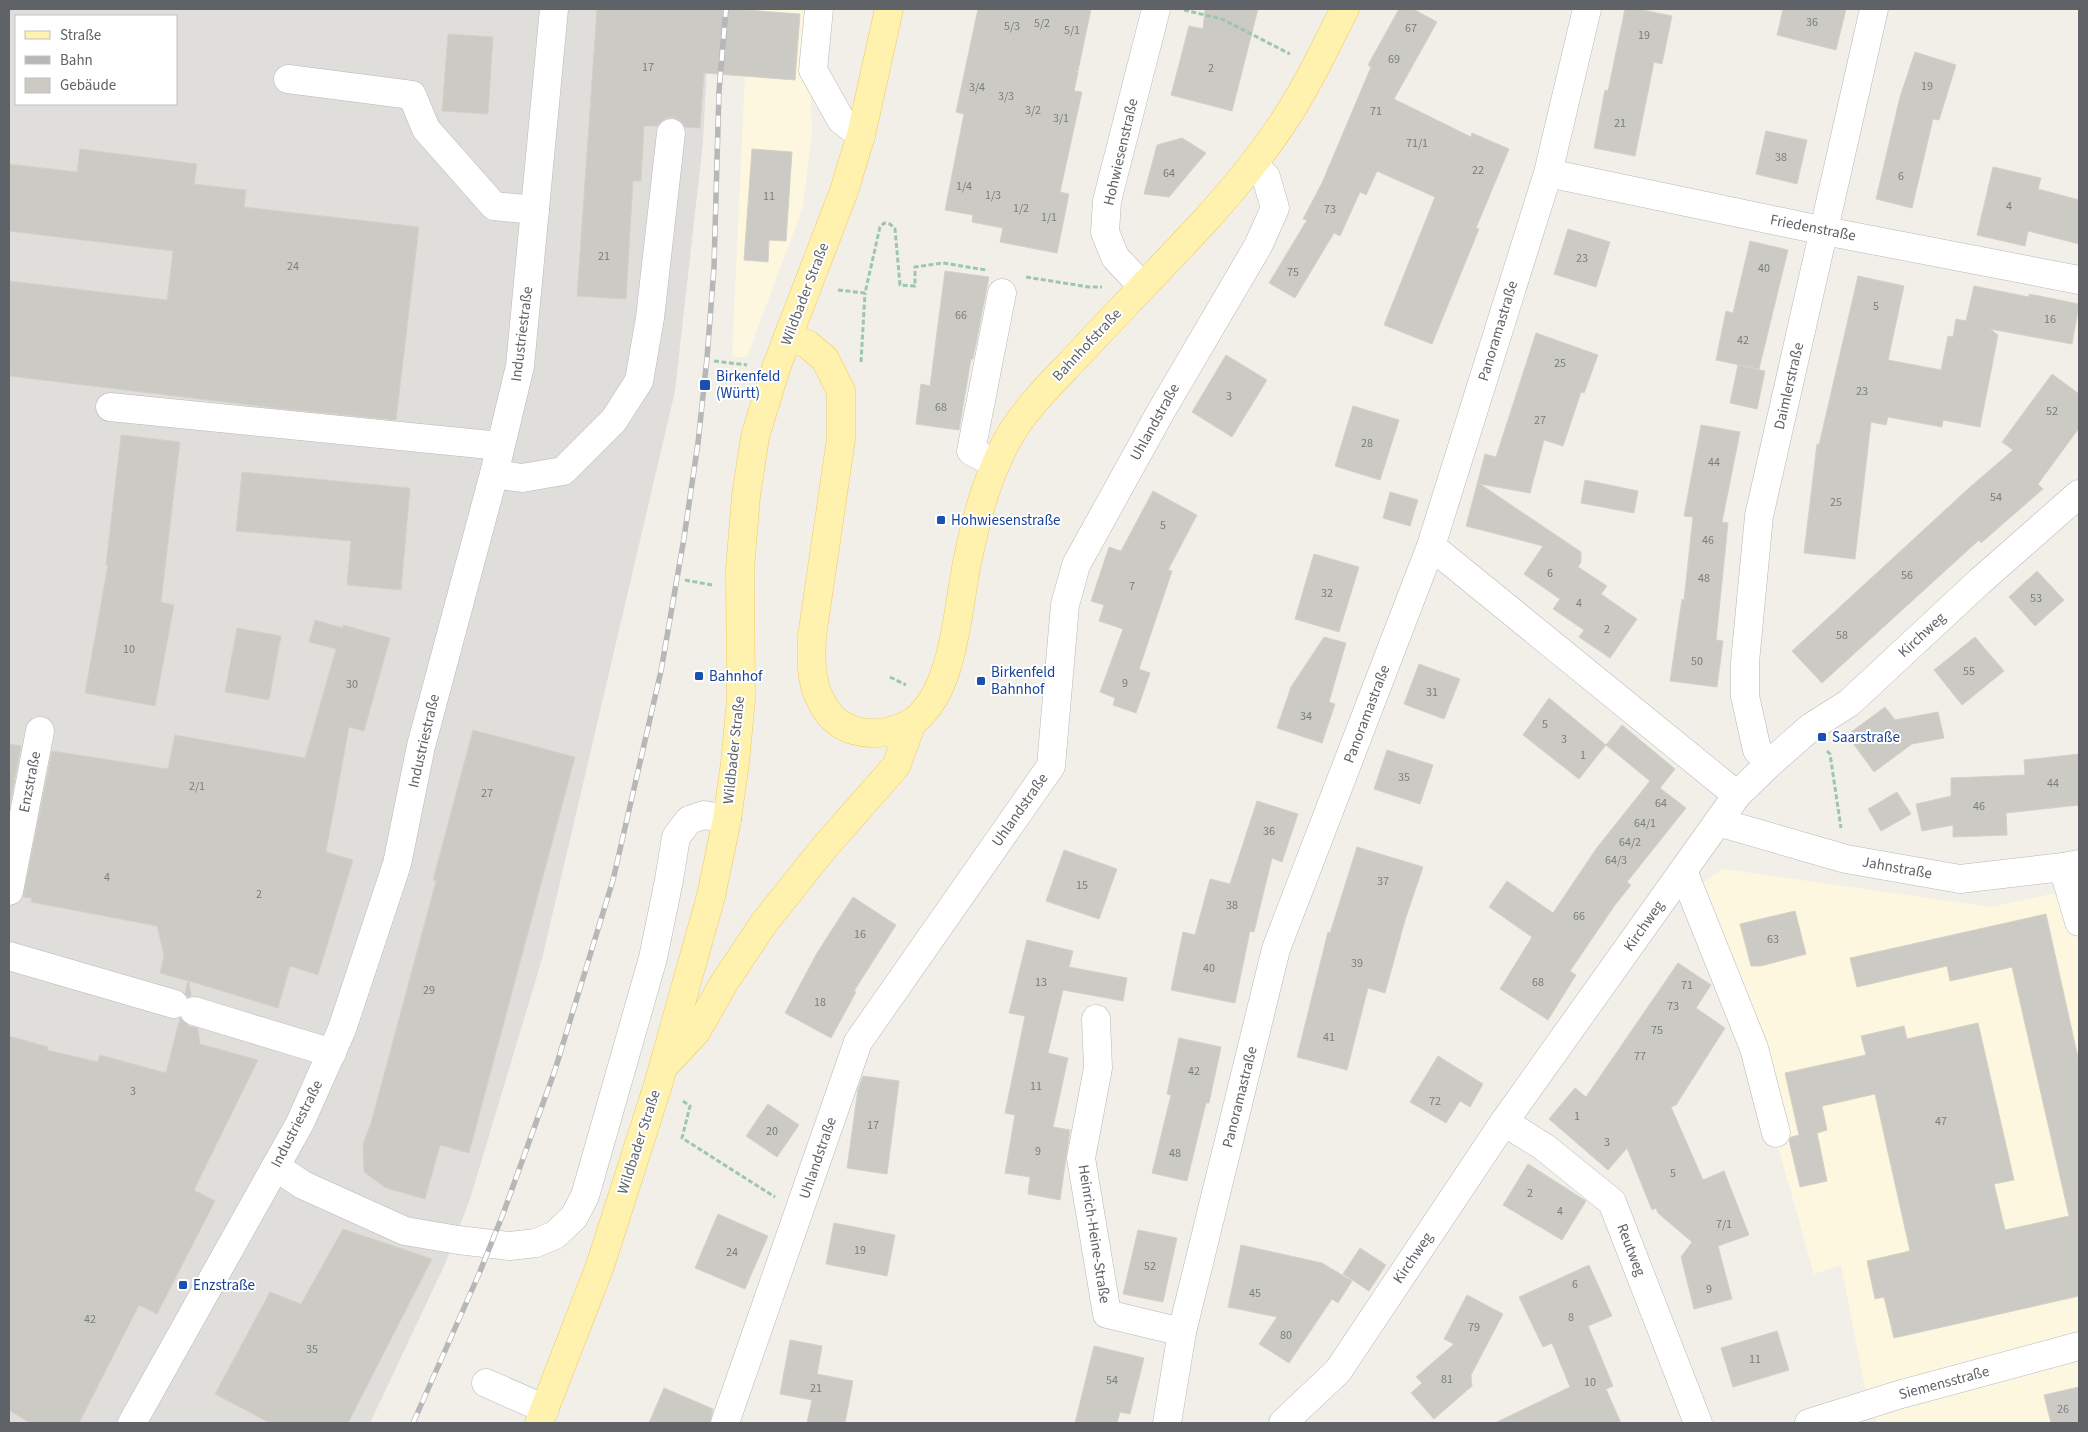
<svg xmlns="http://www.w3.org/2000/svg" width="2088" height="1432" font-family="'Source Sans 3',sans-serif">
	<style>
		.commercial { fill: #fef7e0 }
		.industrial { fill: #e0deda; fill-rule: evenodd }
		.building { fill: #cccac5; stroke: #d6d1c6 }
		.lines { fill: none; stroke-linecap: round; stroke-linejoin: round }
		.minor-casing { stroke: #b5b8bc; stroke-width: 29 }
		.major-casing { stroke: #f2c960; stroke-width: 29 }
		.path { stroke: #9cc7a9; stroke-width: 3; stroke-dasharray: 5 2.5; stroke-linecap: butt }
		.minor { stroke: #fff; stroke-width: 28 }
		.major { stroke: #fff2af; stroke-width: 28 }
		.rail-casing { stroke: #b6b7b8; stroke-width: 5.5 }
		.rail { stroke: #fff; stroke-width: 4; stroke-dasharray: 11; stroke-linecap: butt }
		.transit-dot { fill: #1a4fb4; stroke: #fff; stroke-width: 2 }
		.labels { text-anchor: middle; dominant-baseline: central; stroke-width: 4; stroke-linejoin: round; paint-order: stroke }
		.number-label { font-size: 12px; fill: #7a7d7f }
		.street-label { font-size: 15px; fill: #5f6368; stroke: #fff }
		.transit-label { font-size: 15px; fill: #164399; stroke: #fff; text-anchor: start }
	</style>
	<rect width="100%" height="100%" fill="#f1efe8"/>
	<g class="commercial">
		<polygon points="748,9 807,9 812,132 803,207 747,357 732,357"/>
		<polygon points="1723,869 1992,907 2079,888 2079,1423 1877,1423 1866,1393 1841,1265 1814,1274 1779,1150 1766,1139 1702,883"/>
	</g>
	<path class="industrial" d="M9,9h701l-7,133 -28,249 -133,568 -72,240 -25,65 -75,159h-361zM16,16h160v88h-160z"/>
	<g class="building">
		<polygon points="597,9 732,9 800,14 795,80 704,73 700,128 685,127 681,121 672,117 664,119 657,126 644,126 641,181 633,181 626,299 577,296"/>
		<polygon points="978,9 1091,9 1078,71 1074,70 1078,72 1074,91 1082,92 1060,192 1069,194 1057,253 1000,242 1003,228 972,222 973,215 945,210 964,114 956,112"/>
		<polygon points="1205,9 1258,9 1232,111 1171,95 1189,26 1203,29"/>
		<polygon points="1399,9 1413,9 1437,22 1394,99 1471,137 1472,133 1509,149 1476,228 1479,229 1432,344 1384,325 1435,197 1377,171 1366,195 1360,192 1340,236 1334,233 1295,298 1269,283 1307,220 1303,219 1322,183 1371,67 1368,65"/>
		<polygon points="1625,9 1638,9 1672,16 1662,64 1654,62 1635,156 1594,148 1605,90 1608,91"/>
		<polygon points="1783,9 1846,9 1836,50 1777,35"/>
		<polygon points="448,34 493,37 488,114 442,111"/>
		<polygon points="1915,52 1956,65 1939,120 1933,119 1912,208 1876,199 1900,97"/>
		<polygon points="1766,131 1807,140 1797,184 1756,174"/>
		<polygon points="1182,138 1206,153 1169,197 1144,194 1157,145"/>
		<polygon points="80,149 197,164 194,184 246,190 244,207 419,227 396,420 275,408 9,376 9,281 167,300 173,251 9,231 9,164 77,172"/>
		<polygon points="752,149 792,152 786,241 769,240 768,262 744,260"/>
		<polygon points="1993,167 2041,178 2038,189 2079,200 2079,244 2028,231 2025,246 1977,235"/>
		<polygon points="1568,229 1610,242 1596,287 1554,274"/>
		<polygon points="1750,241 1788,250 1759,369 1716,360 1726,311 1733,313"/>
		<polygon points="945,271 989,277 973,359 971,359 959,430 916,424 921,384 930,386"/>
		<polygon points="1858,276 1904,286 1888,360 1941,370 1948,336 1953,337 1956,319 1966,321 1974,286 2029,297 2029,294 2079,304 2072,344 1990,329 1998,335 1980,427 1943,420 1942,427 1888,417 1886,425 1871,422 1855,559 1804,553 1817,444 1819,445"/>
		<polygon points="1536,333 1598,355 1584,393 1581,392 1563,446 1544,440 1530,493 1480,484 1581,552 1581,562 1578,567 1607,586 1601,594 1637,619 1610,658 1579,637 1584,630 1553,609 1560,599 1524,574 1543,546 1466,526 1485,454 1496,457"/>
		<polygon points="1226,355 1267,380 1232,437 1192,412"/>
		<polygon points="1738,365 1765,371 1757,409 1730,403"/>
		<polygon points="2052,374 2079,394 2079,428 2038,484 2043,489 1981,543 1979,540 1822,683 1792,651 1969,488 2013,450 2002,442"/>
		<polygon points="1353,406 1399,420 1380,480 1335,466"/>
		<polygon points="1701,425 1740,432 1722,522 1728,523 1716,640 1723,641 1717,687 1670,681 1682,599 1684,600 1693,517 1684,516"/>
		<polygon points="121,435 180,442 161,602 174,605 155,706 85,693 108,565 106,565"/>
		<polygon points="242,472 410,488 401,590 347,585 351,541 236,531"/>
		<polygon points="1585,480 1638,491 1634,513 1581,503"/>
		<polygon points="1153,491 1197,515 1168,570 1172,571 1139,669 1150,673 1136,713 1113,705 1115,698 1100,692 1123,629 1099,621 1104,605 1091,601 1109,547 1121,551"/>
		<polygon points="1390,492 1418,500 1410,526 1383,518"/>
		<polygon points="1314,554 1359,567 1339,632 1295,619"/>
		<polygon points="2037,571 2064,600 2035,626 2009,597"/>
		<polygon points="315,620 343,628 343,625 390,638 364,731 349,727 326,852 353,860 318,975 290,966 278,1008 189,981 191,996 188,997 185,993 188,981 160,973 164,955 157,926 31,902 32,898 23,897 52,751 168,769 175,735 305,758 336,649 309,642"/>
		<polygon points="237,628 281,636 269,700 225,692"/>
		<polygon points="1324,637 1346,643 1329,702 1335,704 1322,743 1277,728 1291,687"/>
		<polygon points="1975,637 2004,671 1962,705 1934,670"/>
		<polygon points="1419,664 1460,679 1444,719 1404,704"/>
		<polygon points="1549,698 1606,745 1579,779 1523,735"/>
		<polygon points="1885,707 1895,720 1938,712 1944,738 1912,744 1874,772 1847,735"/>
		<polygon points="1622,725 1675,769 1660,788 1686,808 1627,882 1631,885 1615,905 1570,971 1576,975 1548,1020 1500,989 1532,937 1489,907 1507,881 1553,913 1596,849 1650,781 1606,745"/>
		<polygon points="473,730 575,757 469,1153 440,1145 425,1199 386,1188 364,1172 363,1144 371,1123 436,881 433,880"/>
		<polygon points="9,744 21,746 9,810"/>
		<polygon points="1387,750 1433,765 1420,804 1374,789"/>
		<polygon points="2079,754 2079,805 2006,813 2007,835 1953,837 1953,825 1922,831 1916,804 1951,796 1951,778 2025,775 2024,760"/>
		<polygon points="1897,792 1911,814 1881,831 1868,809"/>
		<polygon points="1257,801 1298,814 1282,862 1272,858 1254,932 1250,931 1235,1003 1171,990 1183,932 1195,935 1210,879 1230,884"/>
		<polygon points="1357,847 1423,867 1405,920 1385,993 1368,988 1347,1070 1297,1057 1328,932 1330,933"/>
		<polygon points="1064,850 1117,869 1099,919 1046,901"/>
		<polygon points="853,897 896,925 854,991 856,992 831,1038 785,1013 817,953"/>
		<polygon points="1795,911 1806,954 1761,966 1751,966 1740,924"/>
		<polygon points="2046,914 2079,1062 2079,1296 1894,1338 1884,1297 1875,1299 1867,1261 1910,1251 1875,1094 1822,1106 1827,1130 1817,1133 1827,1181 1800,1187 1789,1140 1791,1137 1799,1135 1785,1073 1866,1055 1861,1036 1904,1026 1907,1039 1978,1023 2014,1180 1994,1184 2005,1230 2069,1216 2012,967 1950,981 1947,966 1857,987 1850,958"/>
		<polygon points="1027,940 1073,951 1069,967 1127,978 1123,1001 1063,990 1048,1053 1068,1058 1053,1127 1070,1130 1060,1200 1028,1194 1030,1177 1005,1173 1015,1115 1005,1113 1025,1016 1009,1013"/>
		<polygon points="1678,963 1711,985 1696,1008 1725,1028 1676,1105 1671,1107 1703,1180 1724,1171 1749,1235 1718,1246 1732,1299 1694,1309 1681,1257 1692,1242 1658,1213 1656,1208 1652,1210 1627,1148 1608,1170 1549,1119 1575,1088 1586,1097"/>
		<polygon points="180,1018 189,1026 198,1028 200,1044 258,1060 194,1190 215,1201 157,1314 139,1305 79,1423 30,1423 9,1410 9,1036 48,1047 47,1050 98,1062 100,1055 166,1073"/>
		<polygon points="1179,1038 1221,1047 1209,1103 1206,1103 1187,1181 1152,1173 1171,1095 1167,1094"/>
		<polygon points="1438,1056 1483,1084 1470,1107 1460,1101 1446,1123 1410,1102"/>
		<polygon points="863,1076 899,1081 887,1174 847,1168 858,1089"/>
		<polygon points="768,1104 799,1125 777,1157 746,1136"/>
		<polygon points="1528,1164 1586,1201 1562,1240 1503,1205"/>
		<polygon points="718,1214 768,1236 745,1289 695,1268"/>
		<polygon points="834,1223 895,1235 887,1276 826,1264"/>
		<polygon points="343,1229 432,1259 348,1423 270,1423 215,1394 270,1292 301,1304"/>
		<polygon points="1138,1230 1177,1238 1163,1302 1123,1294"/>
		<polygon points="1241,1245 1322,1263 1352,1281 1338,1303 1332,1299 1289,1363 1259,1344 1277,1317 1228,1307"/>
		<polygon points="1360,1248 1386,1265 1369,1291 1343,1274"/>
		<polygon points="1589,1265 1612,1316 1588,1326 1613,1386 1606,1389 1621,1423 1495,1423 1570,1387 1552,1343 1543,1347 1519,1297"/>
		<polygon points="1467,1295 1503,1314 1471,1375 1472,1386 1434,1419 1411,1393 1422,1383 1416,1377 1454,1344 1444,1339"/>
		<polygon points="1777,1331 1789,1370 1733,1387 1721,1348"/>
		<polygon points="790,1340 822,1346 817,1374 853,1381 845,1423 807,1423 812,1400 780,1394"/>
		<polygon points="1094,1346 1144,1358 1130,1414 1120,1412 1117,1423 1075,1423"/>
		<polygon points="2079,1387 2079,1423 2051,1423 2044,1395"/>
		<polygon points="664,1388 713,1409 710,1423 649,1423"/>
	</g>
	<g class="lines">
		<g class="minor-casing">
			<g id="minor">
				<polyline points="819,9 813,70 841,120 861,135"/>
				<polyline points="288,79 412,95 426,129 494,206 535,210"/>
				<polyline points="1548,173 1825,231 2079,280"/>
				<polyline points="1142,286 1115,257 1105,232 1107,201 1156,9"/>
				<polyline points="110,407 500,446"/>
				<polyline points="996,464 971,451 1002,293"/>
				<polyline points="494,474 522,478 563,471 614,420 639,381 650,318 671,133"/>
				<polyline points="1431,546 1737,795"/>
				<polyline points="1770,763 1757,750 1745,696 1745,662 1759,516 1874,9"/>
				<polyline points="1718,822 1846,859 1960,879 2063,867 2079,864"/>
				<polyline points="2063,867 2079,922"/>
				<polyline points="1683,871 1754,1048 1776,1133"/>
				<polyline points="9,891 40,731"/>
				<polyline points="9,956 174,1004"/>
				<polyline points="194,1011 332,1053"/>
				<polyline points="1096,1019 1098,1068 1081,1158 1107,1314 1182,1332"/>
				<polyline points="1504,1122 1544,1147 1612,1202 1698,1423"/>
				<polyline points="276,1167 303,1185 405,1231 458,1240 510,1246 536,1243 555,1235 574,1217 585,1196 653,958 669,880 676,837 689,820 704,815 727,819"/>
				<polyline points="486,1383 545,1409"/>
				<polyline points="132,1423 300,1123 342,1029 397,864 421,746 494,474 520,366 554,9"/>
				<polyline points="725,1423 858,1042 1051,766 1065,605 1076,565 1160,413 1258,246 1275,208 1266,177 1254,165"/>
				<polyline points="1167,1423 1182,1332 1276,949 1431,546 1548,173 1587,9"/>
				<polyline points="1283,1423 1338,1371 1504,1122 1737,795 1770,763 1811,727 1849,703 1979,582 2079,494"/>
				<polyline points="1809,1423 1898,1395 2079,1346"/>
			</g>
		</g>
		<g class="major-casing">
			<g id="major">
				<path d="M788,336l19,8 18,15 16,32v48l-29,197c-1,22 -2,45 9,65 15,32 49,38 79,27 5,-2 10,-4 14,-7 42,-33 43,-114 54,-163 9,-43 21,-88 44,-126 18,-29 44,-53 67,-78 41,-44 83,-87 124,-131 30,-33 59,-68 83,-105 23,-34 40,-73 59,-109"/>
				<polyline points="666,1064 696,1032 724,983 764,923 823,849 896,766 912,723"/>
				<polyline points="539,1423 600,1266 658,1085 711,896 727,819 735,763 741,699 740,569 746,496 755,437 776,368 844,191 861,135 889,9"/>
			</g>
		</g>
		<g class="path">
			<polyline points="1184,10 1222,19 1290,54"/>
			<polyline points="1026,277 1089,287 1102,287"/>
			<polyline points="838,290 865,293 880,227 884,223 890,224 895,229 900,285 915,286 915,267 943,263 986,270"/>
			<polyline points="714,361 747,365"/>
			<polyline points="861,362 865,293"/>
			<polyline points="685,580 712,585"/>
			<polyline points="890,677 906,685"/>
			<polyline points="1827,751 1830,754 1841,828"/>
			<polyline points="683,1101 690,1106 682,1138 775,1197"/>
		</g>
		<use href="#minor" class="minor"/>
		<use href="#major" class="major"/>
		<g class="rail-casing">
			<polyline id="rail" points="413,1423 479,1274 503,1214 555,1070 613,880 661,671 684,538 698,443 707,358 714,267 719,91 726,9"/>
		</g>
		<use href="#rail" class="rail"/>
	</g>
	<g class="transit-dot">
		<rect x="699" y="379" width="12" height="12" rx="2.5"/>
		<rect x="936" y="515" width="10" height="10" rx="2.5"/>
		<rect x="694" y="671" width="10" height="10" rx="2.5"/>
		<rect x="976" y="676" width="10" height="10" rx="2.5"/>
		<rect x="1817" y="732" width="10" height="10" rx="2.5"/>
		<rect x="178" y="1280" width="10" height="10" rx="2.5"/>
	</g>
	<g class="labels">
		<g class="number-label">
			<text x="1812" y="22">36</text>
			<text x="1042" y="23">5/2</text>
			<text x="1012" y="26">5/3</text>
			<text x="1411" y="28">67</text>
			<text x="1072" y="30">5/1</text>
			<text x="1644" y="35">19</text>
			<text x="1394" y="59">69</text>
			<text x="648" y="67">17</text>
			<text x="1211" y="68">2</text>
			<text x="1927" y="86">19</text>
			<text x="977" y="87">3/4</text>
			<text x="1006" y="96">3/3</text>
			<text x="1033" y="110">3/2</text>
			<text x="1376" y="111">71</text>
			<text x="1061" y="118">3/1</text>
			<text x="1620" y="123">21</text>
			<text x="1417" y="143">71/1</text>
			<text x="1781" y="157">38</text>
			<text x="1478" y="170">22</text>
			<text x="1169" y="173">64</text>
			<text x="1901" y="176">6</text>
			<text x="964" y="186">1/4</text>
			<text x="993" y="195">1/3</text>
			<text x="769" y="196">11</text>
			<text x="2009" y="206">4</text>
			<text x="1021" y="208">1/2</text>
			<text x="1330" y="209">73</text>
			<text x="1049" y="217">1/1</text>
			<text x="604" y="256">21</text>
			<text x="1582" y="258">23</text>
			<text x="293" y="266">24</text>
			<text x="1764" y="268">40</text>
			<text x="1293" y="272">75</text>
			<text x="1876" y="306">5</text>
			<text x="961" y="315">66</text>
			<text x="2050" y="319">16</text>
			<text x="1743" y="340">42</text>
			<text x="1560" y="363">25</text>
			<text x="1862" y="391">23</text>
			<text x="1229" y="396">3</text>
			<text x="941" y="407">68</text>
			<text x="2052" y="411">52</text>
			<text x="1540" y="420">27</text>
			<text x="1367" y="443">28</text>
			<text x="1714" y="462">44</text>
			<text x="1996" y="497">54</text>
			<text x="1836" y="502">25</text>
			<text x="1163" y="525">5</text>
			<text x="1708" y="540">46</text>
			<text x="1550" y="573">6</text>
			<text x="1907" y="575">56</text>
			<text x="1704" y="578">48</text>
			<text x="1132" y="586">7</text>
			<text x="1327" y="593">32</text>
			<text x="2036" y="598">53</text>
			<text x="1579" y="603">4</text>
			<text x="1607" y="629">2</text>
			<text x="1842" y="635">58</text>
			<text x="129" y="649">10</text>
			<text x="1697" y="661">50</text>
			<text x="1969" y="671">55</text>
			<text x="1125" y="683">9</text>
			<text x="352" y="684">30</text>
			<text x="1432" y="692">31</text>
			<text x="1306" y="716">34</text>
			<text x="1545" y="724">5</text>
			<text x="1564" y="739">3</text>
			<text x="1583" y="755">1</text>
			<text x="1404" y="777">35</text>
			<text x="2053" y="783">44</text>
			<text x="197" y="786">2/1</text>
			<text x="487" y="793">27</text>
			<text x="1661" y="803">64</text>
			<text x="1979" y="806">46</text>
			<text x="1645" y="823">64/1</text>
			<text x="1269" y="831">36</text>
			<text x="1630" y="842">64/2</text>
			<text x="1616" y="860">64/3</text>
			<text x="107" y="877">4</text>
			<text x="1383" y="881">37</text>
			<text x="1082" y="885">15</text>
			<text x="259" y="894">2</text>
			<text x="1232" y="905">38</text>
			<text x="1579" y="916">66</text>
			<text x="860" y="934">16</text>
			<text x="1773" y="939">63</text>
			<text x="1357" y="963">39</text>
			<text x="1209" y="968">40</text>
			<text x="1041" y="982">13</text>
			<text x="1538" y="982">68</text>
			<text x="1687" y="985">71</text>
			<text x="429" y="990">29</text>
			<text x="820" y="1002">18</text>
			<text x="1673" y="1006">73</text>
			<text x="1657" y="1030">75</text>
			<text x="1329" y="1037">41</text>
			<text x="1640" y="1056">77</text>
			<text x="1194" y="1071">42</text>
			<text x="1036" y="1086">11</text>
			<text x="133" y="1091">3</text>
			<text x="1435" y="1101">72</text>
			<text x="1577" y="1116">1</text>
			<text x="1941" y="1121">47</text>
			<text x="873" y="1125">17</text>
			<text x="772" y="1131">20</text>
			<text x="1607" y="1142">3</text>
			<text x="1038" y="1151">9</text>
			<text x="1175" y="1153">48</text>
			<text x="1673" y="1173">5</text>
			<text x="1530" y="1193">2</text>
			<text x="1560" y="1211">4</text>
			<text x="1724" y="1224">7/1</text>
			<text x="860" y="1250">19</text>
			<text x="732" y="1252">24</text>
			<text x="1150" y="1266">52</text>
			<text x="1575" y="1284">6</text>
			<text x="1709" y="1289">9</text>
			<text x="1255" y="1293">45</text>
			<text x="1571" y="1317">8</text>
			<text x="90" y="1319">42</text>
			<text x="1474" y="1327">79</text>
			<text x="1286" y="1335">80</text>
			<text x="312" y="1349">35</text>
			<text x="1755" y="1359">11</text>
			<text x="1447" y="1379">81</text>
			<text x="1112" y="1380">54</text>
			<text x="1590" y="1382">10</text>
			<text x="816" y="1388">21</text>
			<text x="2063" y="1409">26</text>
		</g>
		<g class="street-label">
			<text transform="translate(1121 152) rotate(-77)">Hohwiesenstraße</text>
			<text transform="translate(1813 228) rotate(11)">Friedenstraße</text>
			<text transform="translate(805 294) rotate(-69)">Wildbader Straße</text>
			<text transform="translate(1498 331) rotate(-73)">Panoramastraße</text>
			<text transform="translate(522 334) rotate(-83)">Industriestraße</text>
			<text transform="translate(1087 345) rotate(-47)">Bahnhofstraße</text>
			<text transform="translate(1789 386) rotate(-77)">Daimlerstraße</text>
			<text transform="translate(1155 422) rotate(-61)">Uhlandstraße</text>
			<text transform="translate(1922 635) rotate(-43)">Kirchweg</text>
			<text transform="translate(1367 714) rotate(-69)">Panoramastraße</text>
			<text transform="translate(424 741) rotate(-77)">Industriestraße</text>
			<text transform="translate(734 750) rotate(-84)">Wildbader Straße</text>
			<text transform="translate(30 782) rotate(-79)">Enzstraße</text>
			<text transform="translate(1020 810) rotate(-55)">Uhlandstraße</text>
			<text transform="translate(1897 868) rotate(10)">Jahnstraße</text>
			<text transform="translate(1644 926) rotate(-55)">Kirchweg</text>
			<text transform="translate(1240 1097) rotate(-76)">Panoramastraße</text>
			<text transform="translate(297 1124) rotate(-63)">Industriestraße</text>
			<text transform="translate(639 1142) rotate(-72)">Wildbader Straße</text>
			<text transform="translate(818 1158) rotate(-71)">Uhlandstraße</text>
			<text transform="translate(1094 1234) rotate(81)">Heinrich-Heine-Straße</text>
			<text transform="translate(1631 1250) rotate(69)">Reutweg</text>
			<text transform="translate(1413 1258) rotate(-56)">Kirchweg</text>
			<text transform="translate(1944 1383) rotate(-15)">Siemensstraße</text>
		</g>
		<g class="transit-label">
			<text x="716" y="376">Birkenfeld<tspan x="716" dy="17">(Württ)</tspan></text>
			<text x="951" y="520">Hohwiesenstraße</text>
			<text x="991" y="672">Birkenfeld<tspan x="991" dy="17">Bahnhof</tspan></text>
			<text x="709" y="676">Bahnhof</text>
			<text x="1832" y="737">Saarstraße</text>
			<text x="193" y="1285">Enzstraße</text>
		</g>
	</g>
	<rect width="2088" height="1432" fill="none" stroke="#5f6368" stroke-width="20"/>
	<rect x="15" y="15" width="162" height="90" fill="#ffffff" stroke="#bfc1c3"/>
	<rect x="25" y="31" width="25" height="8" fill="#fff2af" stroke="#bfc1c3"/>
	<text x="60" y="40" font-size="15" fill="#5f6368">Straße</text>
	<rect x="25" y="56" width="25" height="8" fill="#b6b7b8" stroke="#bfc1c3"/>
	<text x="60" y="65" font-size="15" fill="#5f6368">Bahn</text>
	<rect x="25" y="78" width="25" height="15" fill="#cccac5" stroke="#bfc1c3"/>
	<text x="60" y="90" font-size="15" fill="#5f6368">Gebäude</text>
</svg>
